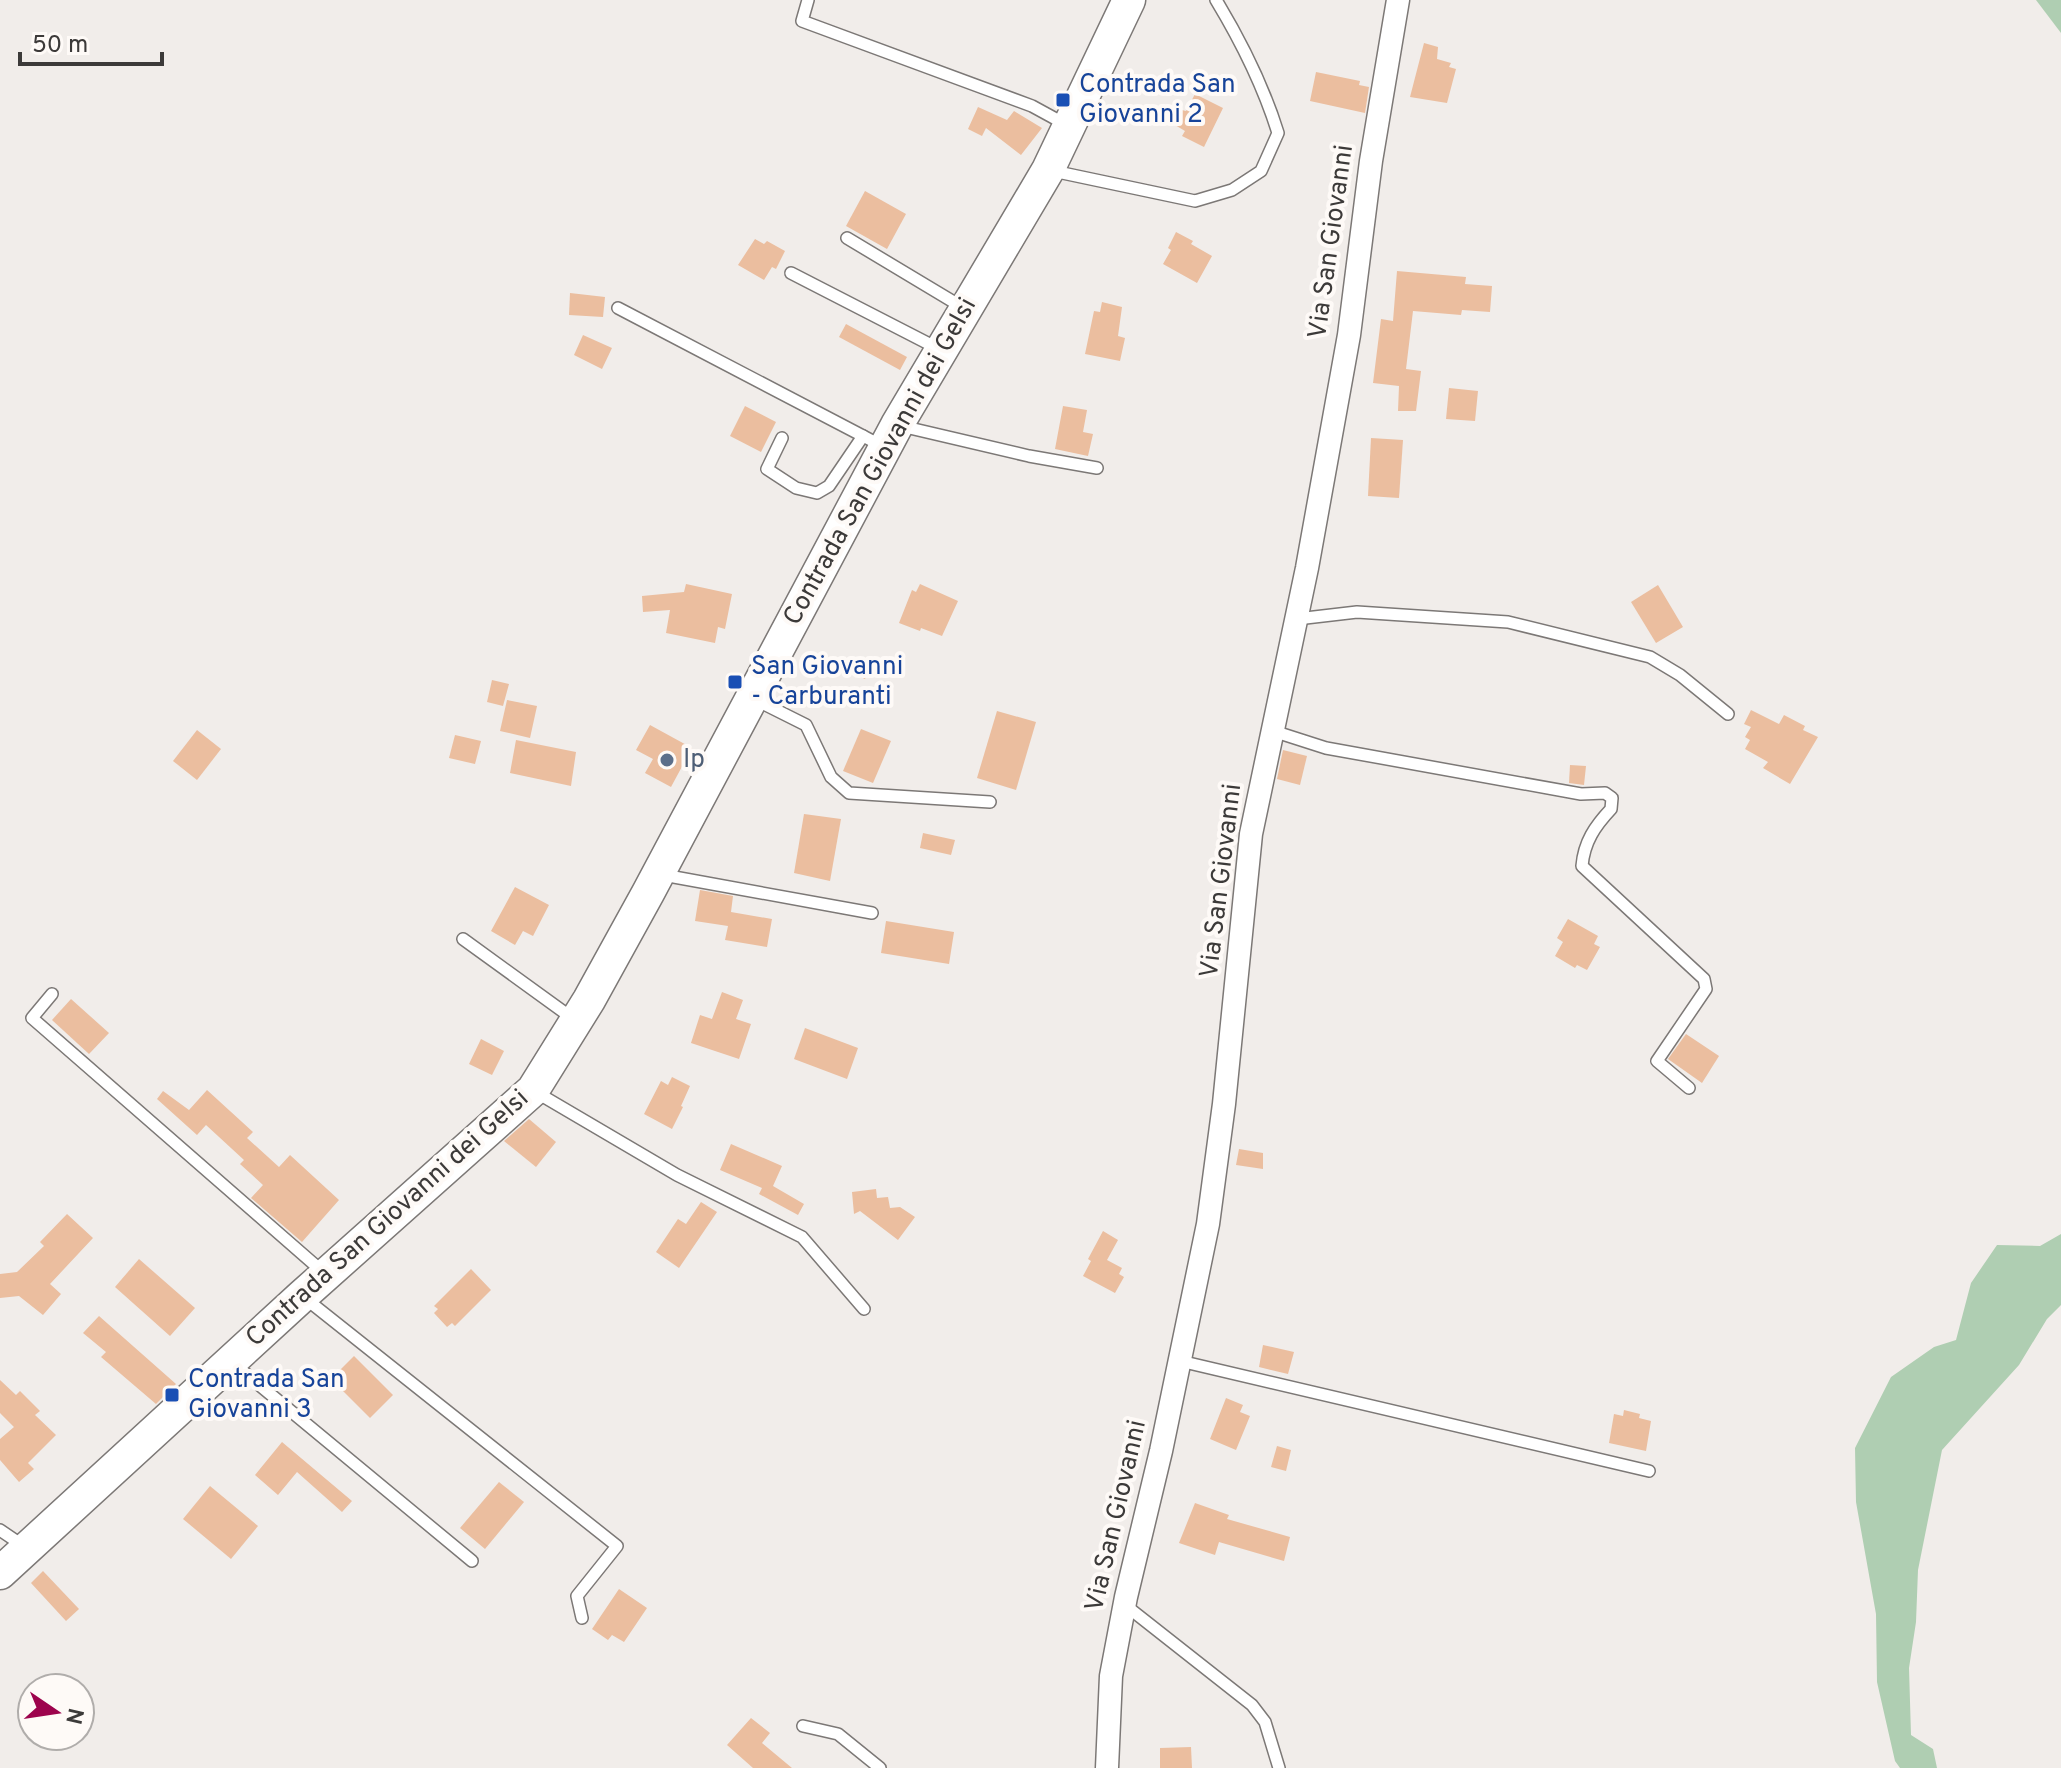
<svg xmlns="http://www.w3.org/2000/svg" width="2061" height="1768" font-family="Overpass,sans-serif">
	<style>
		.green { fill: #afceb2 }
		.building { fill: #ebbe9f }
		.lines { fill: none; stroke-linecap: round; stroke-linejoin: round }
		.service-casing { stroke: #7c7876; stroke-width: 14 }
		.minor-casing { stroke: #7c7876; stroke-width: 25 }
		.secondary-casing { stroke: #7c7876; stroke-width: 35 }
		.service { stroke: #fff; stroke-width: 11 }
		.minor { stroke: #fff; stroke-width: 22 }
		.secondary { stroke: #fff; stroke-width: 32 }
		.transit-dot { fill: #1a4fb4; stroke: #fefaf7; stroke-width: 3 }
		.service-dot { fill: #5c6f8a; stroke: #fefaf7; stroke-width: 3 }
		.labels { text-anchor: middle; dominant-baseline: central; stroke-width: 8; stroke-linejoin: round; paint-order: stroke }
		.transit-label { font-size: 26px; fill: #164399; stroke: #fefaf7; text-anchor: start }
		.street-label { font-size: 26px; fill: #3c3a39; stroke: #fefaf7 }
		.service-label { font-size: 26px; fill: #4e5e75; stroke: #fefaf7; text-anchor: start }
	</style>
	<rect width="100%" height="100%" fill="#f1edea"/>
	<g class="green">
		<polygon points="2036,0 2061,0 2061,33"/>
		<polygon points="2061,1234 2061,1305 2047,1319 2019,1365 1942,1450 1918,1570 1916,1622 1909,1668 1911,1735 1933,1749 1937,1768 1900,1768 1895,1761 1877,1682 1876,1614 1856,1502 1855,1448 1891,1377 1934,1347 1956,1340 1971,1283 1997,1245 2040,1246"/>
	</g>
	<g class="building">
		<polygon points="1424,43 1438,47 1437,59 1451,63 1449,67 1456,69 1447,103 1410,97"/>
		<polygon points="1316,72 1360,81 1359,85 1369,87 1365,113 1310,101"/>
		<polygon points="1195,94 1223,108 1204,147 1182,136 1185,131 1175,125 1182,110 1186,111"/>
		<polygon points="978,107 1007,120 1014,111 1042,128 1021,155 986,128 982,136 968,129"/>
		<polygon points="865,191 906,214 887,249 846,226"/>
		<polygon points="1176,232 1193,241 1191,244 1212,256 1197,283 1163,264 1171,250 1168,248"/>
		<polygon points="755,239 764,244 767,241 785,251 776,269 772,267 764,280 738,265"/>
		<polygon points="1397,271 1466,277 1465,284 1492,286 1490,312 1462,310 1461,315 1413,311 1406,369 1421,371 1416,411 1398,411 1399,386 1373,383 1381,319 1393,321"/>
		<polygon points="570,293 605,297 603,317 569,315"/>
		<polygon points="1102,302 1122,307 1118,336 1125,338 1120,361 1085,354 1094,311 1100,312"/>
		<polygon points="846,324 907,357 900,370 839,337"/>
		<polygon points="583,335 612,348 602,369 574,355"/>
		<polygon points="1449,388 1478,391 1475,421 1446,419"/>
		<polygon points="745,406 776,422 761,452 730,436"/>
		<polygon points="1063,406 1087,410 1083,432 1093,434 1088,456 1055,449"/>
		<polygon points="1371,438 1403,440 1399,498 1368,496"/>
		<polygon points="686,584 732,594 725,629 718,627 715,643 666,633 670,610 643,612 642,596 684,592"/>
		<polygon points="920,584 958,601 942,636 921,628 920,631 899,623 912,590 916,592"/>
		<polygon points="1658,585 1683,627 1656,643 1631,602"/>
		<polygon points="852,657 871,666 865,679 846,670"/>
		<polygon points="492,680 509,684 503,706 487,702"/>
		<polygon points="507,700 537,706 530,738 500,731"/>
		<polygon points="1751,710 1779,724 1784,715 1805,726 1803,730 1818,737 1790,784 1763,768 1768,762 1745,749 1750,740 1745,737 1751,727 1744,724"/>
		<polygon points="997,711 1036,722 1016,790 977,778"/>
		<polygon points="650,725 692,748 671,787 645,773 653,759 636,750"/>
		<polygon points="861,729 891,741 873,783 843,771"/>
		<polygon points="197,730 221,749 197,780 173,761"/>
		<polygon points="455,735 481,741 475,764 449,758"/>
		<polygon points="516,740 576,752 571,786 510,773"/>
		<polygon points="1283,750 1307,756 1300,785 1277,779"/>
		<polygon points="1570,765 1586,766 1584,785 1569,783"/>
		<polygon points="804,814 841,819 830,881 794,873"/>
		<polygon points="923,833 955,840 951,855 920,848"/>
		<polygon points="515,887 549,905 533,936 523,931 515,945 491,931"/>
		<polygon points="700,890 733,896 731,912 772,919 767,947 725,940 728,926 695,921"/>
		<polygon points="1568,919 1598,936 1594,944 1600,947 1587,970 1577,965 1575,968 1555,956 1563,942 1557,938"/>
		<polygon points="886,921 954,932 949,964 881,953"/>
		<polygon points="722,992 743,1000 736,1019 751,1024 739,1059 691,1043 700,1015 712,1019"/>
		<polygon points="71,999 109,1033 89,1054 52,1020"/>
		<polygon points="805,1028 858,1048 847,1079 794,1059"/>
		<polygon points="1686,1034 1719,1056 1702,1083 1668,1059"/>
		<polygon points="481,1039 504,1051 492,1075 469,1064"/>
		<polygon points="672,1077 690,1086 681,1106 683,1107 672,1129 644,1114 661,1081 668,1085"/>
		<polygon points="207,1090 253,1132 247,1138 279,1167 290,1155 339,1200 302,1242 251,1198 263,1185 240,1164 244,1160 206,1125 197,1135 157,1099 163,1091 189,1110"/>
		<polygon points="529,1119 556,1142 536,1167 504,1141"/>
		<polygon points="731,1144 782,1166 773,1186 804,1204 798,1215 759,1194 762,1188 720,1170"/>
		<polygon points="1239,1149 1263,1153 1263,1169 1236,1165"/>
		<polygon points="876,1189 877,1198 888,1197 890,1208 900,1207 915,1217 898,1240 860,1211 854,1214 852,1192"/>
		<polygon points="701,1202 717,1212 679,1268 656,1252 678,1219 686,1224"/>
		<polygon points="67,1214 93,1238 50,1284 61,1294 43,1315 19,1296 0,1298 0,1274 17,1272 44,1246 40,1242"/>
		<polygon points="1103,1231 1118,1240 1107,1260 1122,1268 1119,1274 1124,1277 1115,1293 1083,1276 1091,1261 1088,1259"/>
		<polygon points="139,1259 195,1308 170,1336 115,1287"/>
		<polygon points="471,1269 491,1290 455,1326 452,1323 447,1327 434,1313 438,1309 434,1306"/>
		<polygon points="99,1316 176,1384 156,1404 101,1357 106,1352 83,1333"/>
		<polygon points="1263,1345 1294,1352 1288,1374 1259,1367"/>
		<polygon points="354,1356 393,1395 370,1418 331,1379"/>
		<polygon points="0,1380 16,1395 20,1391 40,1411 35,1415 56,1435 28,1463 34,1469 19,1482 0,1460 0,1439 14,1427 0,1413"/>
		<polygon points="1226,1398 1243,1405 1240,1412 1250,1416 1236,1450 1210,1439"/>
		<polygon points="1624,1410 1640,1414 1639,1418 1651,1421 1646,1451 1609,1443 1614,1414 1623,1416"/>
		<polygon points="282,1442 352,1501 342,1512 297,1472 278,1495 255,1475"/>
		<polygon points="1277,1446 1291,1450 1286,1471 1271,1467"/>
		<polygon points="499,1482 524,1502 485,1549 460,1528"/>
		<polygon points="210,1486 258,1526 231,1559 183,1519"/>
		<polygon points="1195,1503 1229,1515 1227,1519 1290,1537 1284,1561 1219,1542 1215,1555 1179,1543"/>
		<polygon points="43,1571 79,1609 66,1621 31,1583"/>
		<polygon points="619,1589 647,1608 624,1642 612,1635 608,1640 592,1629"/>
		<polygon points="751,1718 770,1733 762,1743 792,1768 753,1768 727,1745"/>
		<polygon points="1191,1747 1192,1768 1160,1768 1160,1748"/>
	</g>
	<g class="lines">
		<g class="service-casing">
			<g id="service">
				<polyline points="808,0 802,21 1032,106 1065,124"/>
				<path d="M1053,171l142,30 37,-11 29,-19 17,-38c-15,-48 -36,-90 -62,-133"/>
				<polyline points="847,238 962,307"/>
				<polyline points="791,273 937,348"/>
				<polyline points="618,308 884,447"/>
				<polyline points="901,426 1029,456 1097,468"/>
				<polyline points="782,438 767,469 796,488 817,493 829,486 863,436"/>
				<polyline points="1297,619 1357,612 1508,622 1650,657 1680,675 1728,714"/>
				<polyline points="754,699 806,725 831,777 849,793 990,802"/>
				<path d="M1273,731l53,17 255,46 24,-1 7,5 -1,11c-16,17 -27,33 -29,57l122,113 2,10 -49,72 32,27"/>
				<polyline points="664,871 674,877 872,913"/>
				<polyline points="463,939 572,1018"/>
				<polyline points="52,994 32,1018 323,1272"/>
				<polyline points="534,1091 677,1175 802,1237 864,1309"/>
				<polyline points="306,1299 617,1546 577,1596 582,1618"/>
				<polyline points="1180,1361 1649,1471"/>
				<polyline points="234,1364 472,1561"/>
				<polyline points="0,1530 25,1547"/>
				<polyline points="1125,1605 1252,1705 1265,1722 1279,1768"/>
				<polyline points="803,1726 838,1734 880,1768"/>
			</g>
		</g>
		<g class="minor-casing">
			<polyline id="minor" points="1107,1768 1111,1676 1126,1597 1161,1451 1208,1224 1224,1104 1251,834 1307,568 1349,335 1371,161 1398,0"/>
		</g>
		<g class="secondary-casing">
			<polyline id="secondary" points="0,1573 302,1296 533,1090 589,1000 648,893 897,425 1048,170 1129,0"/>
		</g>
		<use href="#service" class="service"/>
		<use href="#minor" class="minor"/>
		<use href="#secondary" class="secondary"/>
	</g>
	<g class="transit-dot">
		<rect x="1055" y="92" width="16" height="16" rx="4"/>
		<rect x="727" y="674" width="16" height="16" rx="4"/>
		<rect x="164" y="1387" width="16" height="16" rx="4"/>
	</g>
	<circle class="service-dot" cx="667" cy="760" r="8"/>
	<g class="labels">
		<g class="transit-label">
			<text x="1079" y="85">Contrada San<tspan x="1079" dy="30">Giovanni 2</tspan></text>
			<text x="751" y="667">San Giovanni<tspan x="751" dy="30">- Carburanti</tspan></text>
			<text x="188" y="1380">Contrada San<tspan x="188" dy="30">Giovanni 3</tspan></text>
		</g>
		<g class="street-label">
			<text transform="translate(1332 242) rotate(-82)">Via San Giovanni</text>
			<text transform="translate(881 462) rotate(-61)">Contrada San Giovanni dei Gelsi</text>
			<text transform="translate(1222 881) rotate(-83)">Via San Giovanni</text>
			<text transform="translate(388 1219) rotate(-42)">Contrada San Giovanni dei Gelsi</text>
			<text transform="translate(1117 1516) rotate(-77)">Via San Giovanni</text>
		</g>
		<g class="service-label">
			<text x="683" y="760">Ip</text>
		</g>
	</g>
	<g transform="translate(56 1712) rotate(103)"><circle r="38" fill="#fefaf7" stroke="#b0adab" stroke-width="2"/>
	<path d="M0-6L14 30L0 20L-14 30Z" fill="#9d034d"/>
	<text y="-12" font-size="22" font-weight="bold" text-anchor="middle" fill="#3c3a39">N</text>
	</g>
	<path d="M20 52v12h142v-12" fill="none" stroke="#3c3a39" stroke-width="4"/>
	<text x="32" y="52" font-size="24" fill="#3c3a39" stroke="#fefaf7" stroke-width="6" paint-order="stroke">50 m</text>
</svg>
